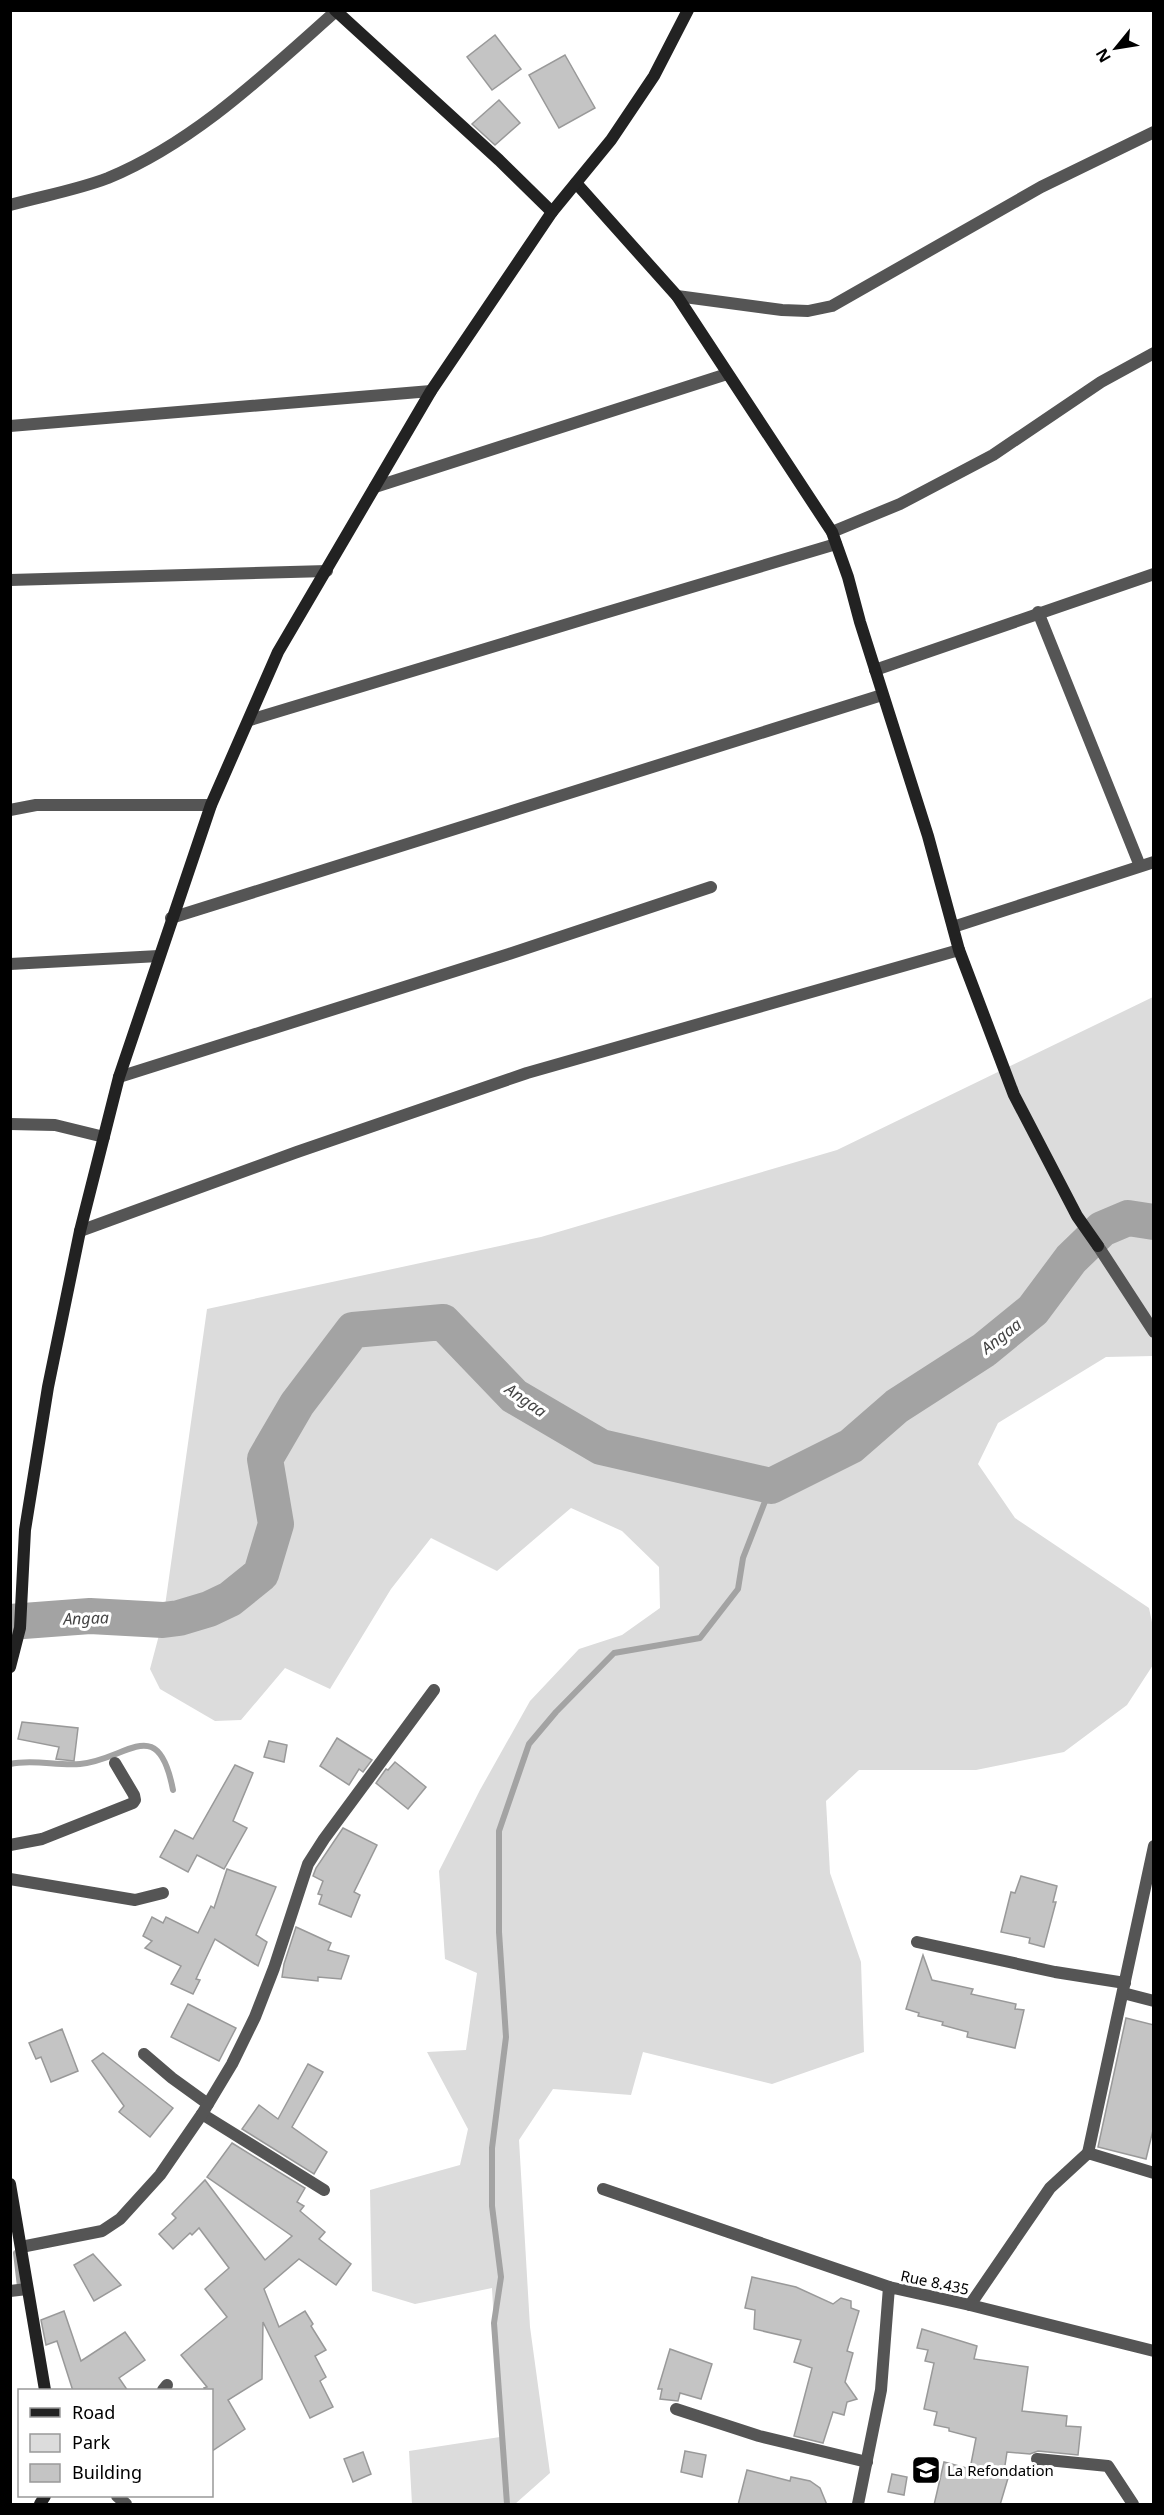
<svg xmlns="http://www.w3.org/2000/svg" width="1164" height="2515" font-family="'Noto Sans',sans-serif">
	<style>
		.green { fill: #dcdcdc }
		.lines { fill: none; stroke-linecap: round; stroke-linejoin: round }
		.stream { stroke: #a3a3a3; stroke-width: 6 }
		.river { stroke: #a3a3a3; stroke-width: 36 }
		.building { fill: #c4c4c4; stroke: #999; stroke-width: 1.5 }
		.street { stroke: #555; stroke-width: 12 }
		.secondary { stroke: #222; stroke-width: 12 }
		.labels { text-anchor: middle; dominant-baseline: central; stroke-width: 6; stroke-linejoin: round; paint-order: stroke }
		.street-label { font-size: 15px; fill: #000; stroke: #fff }
		.poi-label { font-size: 15px; fill: #000; stroke: #fff; text-anchor: start }
		.water-label { font-size: 16px; font-style: italic; fill: #444; stroke: #fff }
	</style>
	<rect width="100%" height="100%" fill="#fff"/>
	<polygon class="green" points="1153,997 1153,1356 1106,1357 998,1423 978,1464 1015,1518 1149,1608 1153,1627 1153,1665 1127,1705 1064,1752 976,1770 859,1770 826,1801 830,1873 861,1962 864,2052 772,2084 643,2052 631,2095 553,2089 519,2140 530,2327 550,2473 515,2504 412,2504 409,2451 500,2437 492,2288 415,2304 372,2291 370,2190 460,2165 468,2129 427,2052 466,2050 477,1973 445,1959 439,1871 480,1790 530,1701 579,1649 622,1635 660,1608 659,1567 622,1531 571,1508 497,1571 431,1538 391,1589 330,1689 285,1668 241,1720 215,1721 160,1689 150,1669 163,1620 207,1309 541,1237 837,1150"/>
	<g class="lines">
		<g class="stream">
			<path d="M10,1764c23,-5 47,2 70,0 47,-4 78,-52 93,26"/>
			<polyline points="16,2253 20,2287"/>
			<polyline points="507,2504 494,2323 501,2277 492,2206 492,2148 506,2037 499,1932 499,1831 529,1744 556,1712 614,1653 700,1638 738,1589 743,1558 771,1486"/>
		</g>
		<polyline class="river" points="10,1622 90,1616 163,1620 179,1618 209,1609 230,1599 261,1574 276,1524 265,1459 297,1404 353,1330 443,1322 514,1396 601,1447 771,1486 851,1446 897,1406 984,1350 1033,1310 1071,1259 1102,1229 1128,1218 1154,1222"/>
	</g>
	<g class="building">
		<polygon points="495,35 521,69 492,90 467,57"/>
		<polygon points="565,55 595,108 559,128 529,75"/>
		<polygon points="499,100 520,123 495,145 472,124"/>
		<polygon points="22,1722 78,1728 74,1761 56,1759 59,1747 18,1739"/>
		<polygon points="337,1738 372,1760 363,1772 359,1769 349,1785 320,1766"/>
		<polygon points="269,1741 287,1745 284,1762 264,1757"/>
		<polygon points="395,1762 426,1787 408,1809 376,1783 386,1769 388,1770"/>
		<polygon points="235,1765 253,1773 233,1821 247,1828 224,1869 197,1855 188,1872 160,1857 175,1830 193,1839"/>
		<polygon points="343,1828 377,1845 354,1892 360,1895 351,1917 319,1904 322,1895 318,1894 323,1881 313,1876 316,1868"/>
		<polygon points="227,1869 276,1887 256,1935 267,1942 258,1966 215,1939 196,1979 200,1980 193,1994 171,1984 181,1966 145,1948 152,1941 143,1936 152,1917 163,1923 166,1917 198,1933 211,1906 214,1908"/>
		<polygon points="1021,1876 1057,1886 1053,1902 1056,1902 1044,1947 1029,1943 1030,1938 1001,1932 1011,1892 1015,1893"/>
		<polygon points="296,1927 331,1943 328,1950 349,1956 341,1979 318,1977 318,1981 282,1977 284,1964"/>
		<polygon points="923,1955 932,1980 973,1989 971,1994 1016,2004 1015,2009 1024,2010 1015,2048 967,2037 968,2032 942,2025 943,2022 918,2016 919,2013 906,2009"/>
		<polygon points="188,2004 236,2028 219,2061 171,2037"/>
		<polygon points="1126,2018 1154,2025 1154,2126 1146,2159 1098,2147"/>
		<polygon points="62,2029 78,2071 51,2082 41,2057 36,2059 29,2043"/>
		<polygon points="103,2053 173,2108 150,2137 119,2112 124,2106 92,2061"/>
		<polygon points="308,2064 323,2072 292,2127 327,2152 314,2174 242,2129 259,2105 278,2119"/>
		<polygon points="232,2143 305,2188 297,2202 304,2206 300,2211 325,2232 319,2239 351,2264 336,2285 299,2259 264,2289 279,2327 305,2311 313,2324 311,2326 326,2350 315,2356 326,2377 320,2381 333,2407 310,2418 263,2322 262,2379 228,2400 245,2429 212,2451 212,2391 206,2391 204,2388 207,2387 181,2355 227,2317 205,2289 229,2268 199,2228 192,2235 190,2233 173,2249 159,2234 176,2218 172,2214 205,2180 265,2260 292,2236 207,2177"/>
		<polygon points="93,2254 121,2285 94,2301 74,2265"/>
		<polygon points="752,2277 796,2287 833,2304 841,2298 851,2301 851,2308 859,2311 847,2351 853,2353 845,2382 857,2399 847,2402 844,2415 833,2412 823,2443 794,2436 812,2368 794,2362 801,2340 754,2329 755,2310 745,2308"/>
		<polygon points="64,2311 81,2361 125,2332 145,2360 119,2378 128,2391 73,2391 57,2341 46,2345 41,2320"/>
		<polygon points="922,2329 977,2346 974,2359 1028,2367 1022,2411 1067,2416 1066,2426 1081,2427 1078,2455 1038,2451 1030,2454 1007,2452 1004,2472 1008,2478 1000,2505 934,2505 944,2462 970,2469 976,2438 949,2431 949,2428 934,2425 937,2412 924,2409 934,2363 925,2361 928,2350 917,2348"/>
		<polygon points="670,2349 712,2364 701,2399 680,2393 678,2401 660,2399 662,2389 658,2389"/>
		<polygon points="685,2451 706,2455 702,2477 681,2472"/>
		<polygon points="363,2452 371,2474 353,2482 344,2459"/>
		<polygon points="747,2470 790,2481 791,2477 810,2481 820,2488 827,2505 738,2505"/>
		<polygon points="892,2474 907,2477 904,2495 888,2492"/>
	</g>
	<g class="lines">
		<g class="street">
			<path d="M10,205c32,-9 67,-15 98,-27 87,-36 158,-105 228,-167"/>
			<polyline points="677,296 782,310 808,311 832,306 1041,187 1154,132"/>
			<polyline points="10,426 431,391"/>
			<polyline points="375,487 727,374"/>
			<polyline points="832,532 900,504 993,455 1101,382 1154,353"/>
			<polyline points="10,580 327,571"/>
			<polyline points="1038,612 1140,866"/>
			<polyline points="875,670 1154,574"/>
			<path d="M250,720c196,-58 390,-119 586,-176"/>
			<polyline points="10,810 36,805 211,805"/>
			<polyline points="171,918 882,695"/>
			<polyline points="953,927 1154,862"/>
			<polyline points="10,964 159,956"/>
			<polyline points="119,1077 509,954 711,887"/>
			<polyline points="10,1124 55,1125 104,1137"/>
			<polyline points="80,1231 297,1152 527,1073 959,950"/>
			<polyline points="1098,1246 1154,1332"/>
			<polyline points="10,1845 42,1839 133,1803 135,1800 134,1795 115,1763"/>
			<polyline points="10,1879 135,1900 163,1893"/>
			<polyline points="917,1942 1055,1972 1125,1983"/>
			<polyline points="1123,1993 1154,2001"/>
			<polyline points="144,2054 172,2078 208,2104"/>
			<polyline points="202,2114 324,2190"/>
			<polyline points="1088,2153 1154,1846"/>
			<polyline points="603,2189 889,2287"/>
			<polyline points="21,2247 102,2231 120,2219 160,2175 202,2114 232,2064 255,2017 274,1968 308,1864 324,1839 434,1690"/>
			<polyline points="10,2291 27,2289"/>
			<polyline points="970,2305 1050,2188 1088,2153 1154,2173"/>
			<polyline points="163,2390 167,2385"/>
			<polyline points="676,2409 759,2436 867,2462"/>
			<polyline points="1037,2459 1108,2466 1133,2504"/>
			<polyline points="117,2496 126,2504"/>
			<polyline points="858,2504 881,2390 889,2287 970,2305 1154,2351"/>
		</g>
		<g class="secondary">
			<polyline points="335,10 499,160 552,212"/>
			<polyline points="576,183 677,296 832,532 848,577 860,622 928,836 959,950 1014,1095 1077,1216 1098,1246"/>
			<polyline points="10,1667 20,1628 25,1530 48,1387 80,1231 119,1077 211,805 278,652 431,391 552,212 611,140 654,76 688,10"/>
			<polyline points="10,2184 45,2390"/>
			<polyline points="40,2504 45,2496"/>
		</g>
	</g>
	<defs>
		<g id="school-square" transform="scale(1.5)"><rect x="-9" y="-9" width="18" height="18" rx="4" fill="#000" stroke="#fff"/><path d="M0-5L7-2L0 1L-7-2ZM-4 1L0 2.5L4 1V4Q0 6-4 4Z" fill="#fff"/></g>
	</defs>
	<g fill-rule="evenodd">
		<use href="#school-square" x="926" y="2470"/>
	</g>
	<g class="labels">
		<g class="street-label">
			<text transform="translate(935 2282) rotate(12)">Rue 8.435</text>
		</g>
		<g class="poi-label">
			<text x="947" y="2470">La Refondation</text>
		</g>
		<g class="water-label">
			<text transform="translate(1001 1336) rotate(-38)">Angaa</text>
			<text transform="translate(526 1400) rotate(35)">Angaa</text>
			<text transform="translate(86 1618) rotate(-2)">Angaa</text>
		</g>
	</g>
	<rect width="1164" height="2515" fill="none" stroke="#000000" stroke-width="24"/>
	<rect x="18" y="2389" width="195" height="108" fill="#ffffff" stroke="#999999" stroke-width="1.5"/>
	<rect x="30" y="2408" width="30" height="9" fill="#222222" stroke="#999999" stroke-width="1.5"/>
	<text x="72" y="2419" font-size="18" fill="#000000">Road</text>
	<rect x="30" y="2434" width="30" height="18" fill="#dcdcdc" stroke="#999999" stroke-width="1.5"/>
	<text x="72" y="2449" font-size="18" fill="#000000">Park</text>
	<rect x="30" y="2464" width="30" height="18" fill="#c4c4c4" stroke="#999999" stroke-width="1.5"/>
	<text x="72" y="2479" font-size="18" fill="#000000">Building</text>
	<g transform="translate(1116 48) rotate(240)" stroke="#ffffff" stroke-width="4.5" paint-order="stroke">
	<path d="M0-4.5L10 22L0 15L-10 22Z" fill="#000000"/>
	<text y="-9" font-size="16" font-weight="bold" text-anchor="middle" fill="#000000">N</text>
	</g>
</svg>
